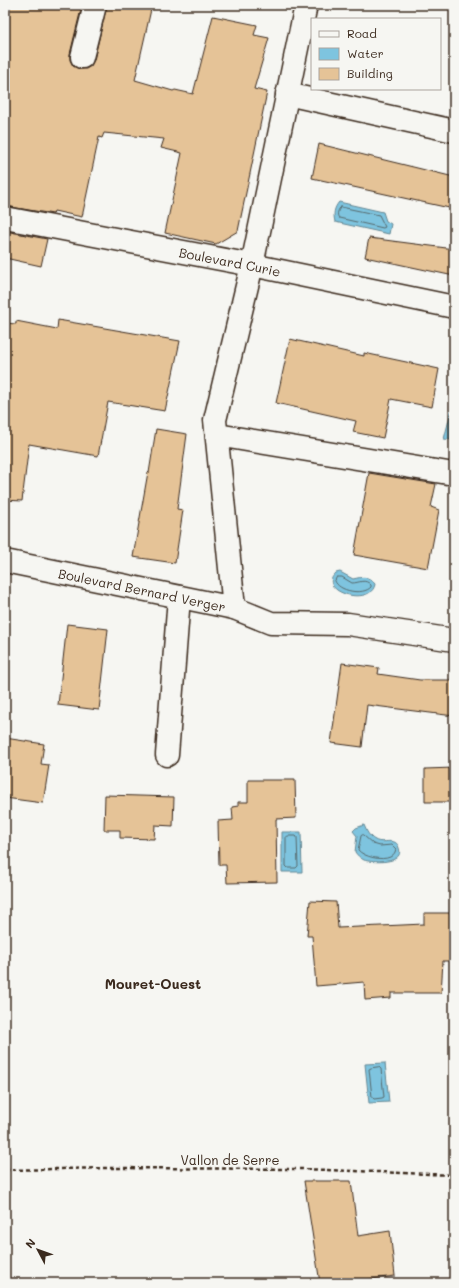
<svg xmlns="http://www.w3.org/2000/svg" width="459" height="1288" font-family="Mali,sans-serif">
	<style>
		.water { fill: #7ec4df; stroke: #638692 }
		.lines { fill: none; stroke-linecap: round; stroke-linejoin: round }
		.shore { stroke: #56686b; stroke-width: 1 }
		.building { fill: #e5c397; stroke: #3b2a1e }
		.minor-casing { stroke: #3b2a1e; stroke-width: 25 }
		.path { stroke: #3b2a1e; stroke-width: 2.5; stroke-dasharray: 4 3; stroke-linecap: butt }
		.minor { stroke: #f6f6f2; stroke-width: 22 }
		.labels { text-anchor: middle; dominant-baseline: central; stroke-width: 4; stroke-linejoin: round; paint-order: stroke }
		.street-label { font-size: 13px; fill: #3b2a1e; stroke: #f6f6f2 }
		.neighbourhood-label { font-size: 14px; font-weight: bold; fill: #3b2a1e; stroke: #f6f6f2 }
	</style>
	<rect width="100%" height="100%" fill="#f6f6f2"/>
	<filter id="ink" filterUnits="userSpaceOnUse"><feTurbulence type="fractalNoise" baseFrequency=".025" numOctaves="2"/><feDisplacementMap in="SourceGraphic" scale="8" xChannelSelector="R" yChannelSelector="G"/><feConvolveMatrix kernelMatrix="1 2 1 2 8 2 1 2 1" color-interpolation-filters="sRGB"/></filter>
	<g filter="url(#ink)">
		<g class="water">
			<path d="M339,202l44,10 3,9 5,3 -2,10 -54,-12c-2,-8 -1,-14 4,-20z"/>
			<polygon points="453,404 454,404 454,440 444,439"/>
			<path d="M340,572l13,7c9,-2 15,-4 22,5 -4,24 -60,7 -39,-11z"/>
			<path d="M364,825c2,5 5,12 11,15 8,5 21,-4 24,8 6,16 -26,15 -35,12 -4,-2 -7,-5 -9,-8l2,-16 -4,-5 3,-3z"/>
			<polygon points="282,832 301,832 302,872 282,872"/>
			<polygon points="385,1063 389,1102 369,1103 365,1064"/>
		</g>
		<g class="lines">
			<g class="shore">
				<path d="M341,207l38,8 6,12 -2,1 -44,-10c-3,-3 -1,-9 2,-11z"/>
				<path d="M337,577h5l10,6c7,0 13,-5 19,2v2c-8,9 -33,4 -36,-6z"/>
				<path d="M363,835l10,9 7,2 12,-1 4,4 -1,3c0,1 -4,5 -5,5 -8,4 -26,0 -32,-7l3,-14z"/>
				<polygon points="288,836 296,836 297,837 298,866 296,868 288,868 286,866 286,838"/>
				<polygon points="379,1067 381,1069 384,1097 382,1098 374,1099 372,1097 369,1069 371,1068"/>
			</g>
		</g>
		<g class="building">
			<polygon points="5,5 82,5 70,54 70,60 73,66 79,69 86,69 91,66 94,60 107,5 152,5 135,80 173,91 175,90 193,94 213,16 257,25 254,35 269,38 254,89 267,92 238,231 216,244 165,233 182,153 161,148 164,139 104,133 102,138 99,137 82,217 54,211 53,214 5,206"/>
			<polygon points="319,144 454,177 454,209 312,178"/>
			<polygon points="5,231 47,239 41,266 5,258"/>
			<polygon points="369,238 454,249 454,276 365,257"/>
			<polygon points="58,320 180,341 165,411 108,402 98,456 29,444 22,501 5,500 5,323 16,324 16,321 57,329"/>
			<polygon points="290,339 364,356 364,353 439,369 432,407 391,399 383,438 353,432 356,421 276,403"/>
			<polygon points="156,429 187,434 177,509 183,510 175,563 133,557 148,472 149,473"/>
			<polygon points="369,473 436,484 431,507 439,510 428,568 354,555"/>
			<polygon points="67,624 108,629 99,710 58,705"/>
			<polygon points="342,663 379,668 378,674 420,680 454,680 454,716 367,705 362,747 331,743"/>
			<polygon points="5,738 44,744 41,764 49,765 43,803 5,798"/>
			<polygon points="454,768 454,802 425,802 425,769"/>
			<polygon points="248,780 295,780 296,818 276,819 277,882 227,883 226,865 219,865 218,821 233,820 232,807 238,806 238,802 248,802"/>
			<polygon points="105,795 174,797 173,826 155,825 154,839 120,838 120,830 104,830"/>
			<polygon points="310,901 336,902 338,928 424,924 424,913 454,913 454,961 443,961 441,993 391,993 391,998 365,1000 364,982 316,986 312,936 307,936"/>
			<polygon points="304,1181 351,1181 358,1236 390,1231 395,1276 341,1283 320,1283"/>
		</g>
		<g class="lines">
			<g class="minor-casing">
				<g id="minor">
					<polyline points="82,57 95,5"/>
					<polyline points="287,94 454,131"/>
					<path id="s1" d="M5,218l247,47 202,42"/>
					<polyline points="217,435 454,474"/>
					<path id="s2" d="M5,561l229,47 -19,-188 37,-155 54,-260"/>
					<polyline points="234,608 271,623 348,624 454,640"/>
					<polyline points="167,755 179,597"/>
				</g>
			</g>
			<polyline class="path" points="5,1170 109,1168 302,1169 454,1175"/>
			<use href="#minor" class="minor"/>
		</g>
	</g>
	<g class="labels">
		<g class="street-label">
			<text stroke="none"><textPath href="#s1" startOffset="229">Boulevard Curie</textPath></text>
			<text stroke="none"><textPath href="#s2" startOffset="140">Boulevard Bernard Verger</textPath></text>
			<text x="230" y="1159">Vallon de Serre</text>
		</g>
		<g class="neighbourhood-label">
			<text x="153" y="983">Mouret-Ouest</text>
		</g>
	</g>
	<rect width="459" height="1288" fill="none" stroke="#f6f6f2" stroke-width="20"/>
	<rect x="10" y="10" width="439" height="1268" fill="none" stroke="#3b2a1e" stroke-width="1.5" filter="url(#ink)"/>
	<rect x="311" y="18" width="130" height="72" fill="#f6f6f2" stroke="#aba49d"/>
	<rect x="319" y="31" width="20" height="6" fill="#f6f6f2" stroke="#aba49d"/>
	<text x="347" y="38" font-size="12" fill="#3b2a1e">Road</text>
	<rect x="319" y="48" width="20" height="12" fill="#7ec4df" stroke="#aba49d"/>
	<text x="347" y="58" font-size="12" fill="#3b2a1e">Water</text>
	<rect x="319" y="68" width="20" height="12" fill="#e5c397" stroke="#aba49d"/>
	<text x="347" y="78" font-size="12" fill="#3b2a1e">Building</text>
	<g transform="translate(38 1250) rotate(311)" stroke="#f6f6f2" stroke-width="3" paint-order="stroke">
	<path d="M0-3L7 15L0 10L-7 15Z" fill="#3b2a1e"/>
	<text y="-6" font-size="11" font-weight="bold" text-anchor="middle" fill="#3b2a1e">N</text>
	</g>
</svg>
